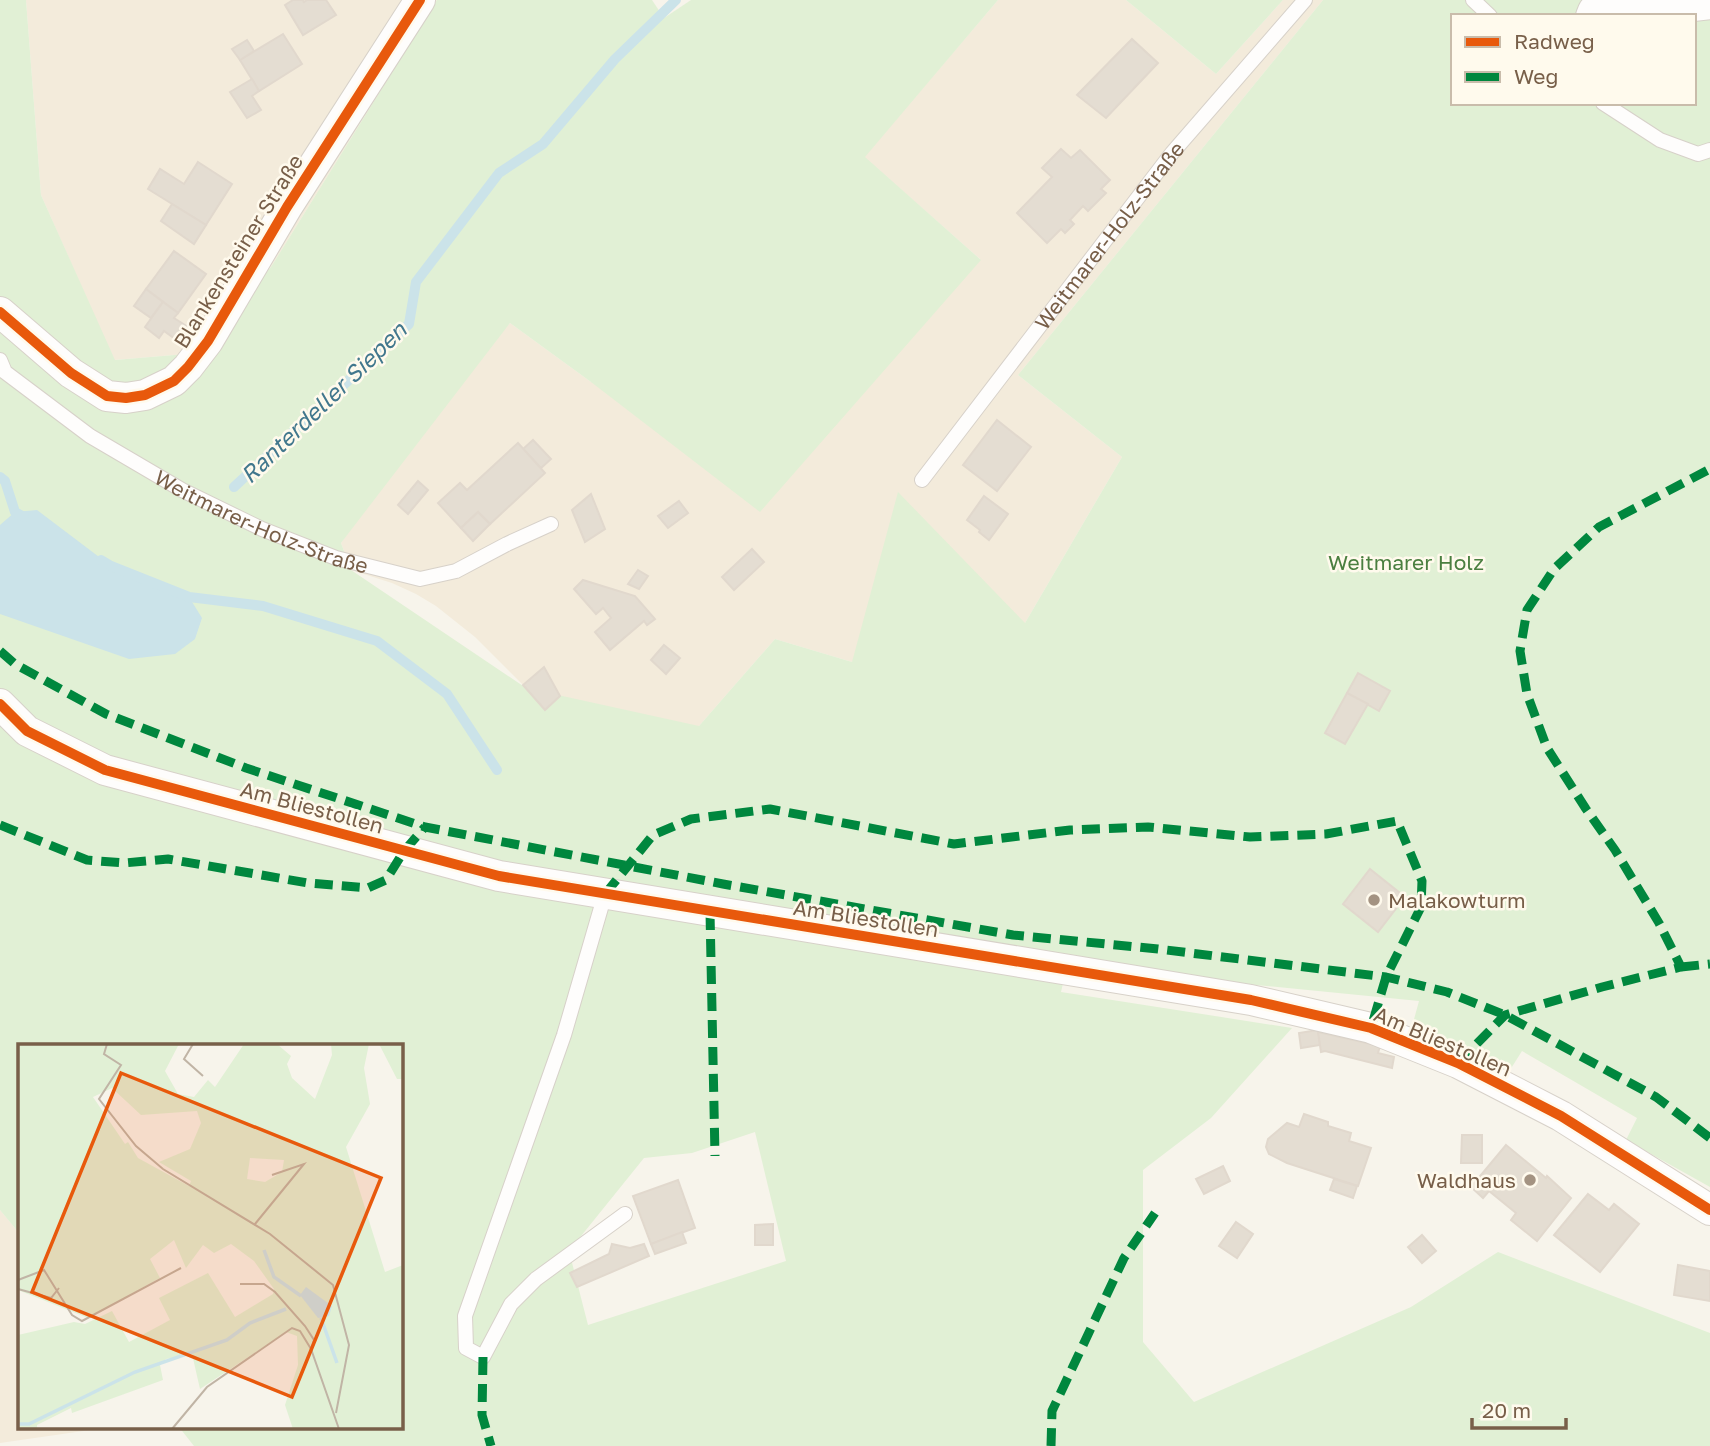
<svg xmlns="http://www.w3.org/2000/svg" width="1710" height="1446" font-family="'Golos Text',sans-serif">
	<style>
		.residential { fill: #f3ebdb }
		.green { fill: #e1f0d5; fill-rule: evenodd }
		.water { fill: #cbe3e9 }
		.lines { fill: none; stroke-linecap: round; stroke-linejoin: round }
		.stream { stroke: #cbe3e9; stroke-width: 10 }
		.building { fill: #e4ddd2; stroke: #e1d8cd; stroke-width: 2 }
		.lane-casing { stroke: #d7d1c9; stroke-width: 16 }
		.street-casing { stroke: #d7d1c9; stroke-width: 32 }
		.lane { stroke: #fefdfc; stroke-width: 14 }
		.street { stroke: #fefdfc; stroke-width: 30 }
		.quiet { stroke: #00873e; stroke-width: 9; stroke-dasharray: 18 9; stroke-linecap: butt }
		.cycleway-casing { stroke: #fffaed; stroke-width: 15 }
		.cycleway { stroke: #e8590c; stroke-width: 10 }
		.poi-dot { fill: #a49382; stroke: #fffaed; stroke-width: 2.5 }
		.labels { text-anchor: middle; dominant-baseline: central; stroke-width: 5; stroke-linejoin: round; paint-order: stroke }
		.street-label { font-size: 21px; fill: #785f49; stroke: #fffaed }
		.park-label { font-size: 21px; fill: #4b7f40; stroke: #fffaed }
		.poi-label { font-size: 21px; fill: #785f49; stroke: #fffaed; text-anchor: start }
		.water-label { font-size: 23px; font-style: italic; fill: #41778d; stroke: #fffaed }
		.inset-river { fill: none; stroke: #cbe3e9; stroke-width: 3.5 }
		.inset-road { fill: none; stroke: #c0b4a5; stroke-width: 2 }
		.view { fill: #e8590c; fill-opacity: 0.15; stroke: #e8590c; stroke-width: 3.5 }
		.inset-edge { fill: none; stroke: #785f49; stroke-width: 3.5 }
	</style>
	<rect width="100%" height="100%" fill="#f7f4eb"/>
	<g class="residential">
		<polygon points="26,0 437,0 271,267 186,354 114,360 41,195"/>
		<polygon points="998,0 1126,0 1216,74 1283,0 1323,0 1018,375 1122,457 1025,623 852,662 775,639 699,726 609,761 526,688 475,637 436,606 416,594 392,583 351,570 341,543 441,399 510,323 591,382 980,259 864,157"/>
		<polygon points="0,1210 19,1233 19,1427 111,1427 0,1443"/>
	</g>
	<g class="green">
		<path d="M0,0h26l15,195 74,165 71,-6 85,-87 166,-267h215l12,18 27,-18h307l-133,157 116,103 -221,252 -169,-130 -81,-59 -169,220 10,27 175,118 173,38 76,-87 77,23 46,-170 127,131 97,-166 -104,-82 305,-375h387v1187l-84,-47 11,-22 -115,-67 -12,19 -97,-47 6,-22 -163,-16 -187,-27 -8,34 231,36 -81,90 -68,52v172l51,60 217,-95 87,-55 212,81v113h-1516l-15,-19h222v-382h-382v188l-19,-23zM1453,16h241v87h-241zM755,1132l31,129 -198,64 -19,-74 75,-93 48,-5z"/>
		<polygon points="1126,0 1283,0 1216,74"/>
	</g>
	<polygon class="water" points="37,510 111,566 189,597 202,618 195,639 175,654 129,659 0,614 0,525 15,512"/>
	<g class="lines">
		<g class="stream">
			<polyline points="0,477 5,481 15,512 24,517"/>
			<polyline points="234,487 409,324 416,282 499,173 543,144 615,59 676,0"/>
			<polyline points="101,560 111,566 189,597 263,606 377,641 447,694 497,770"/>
		</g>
	</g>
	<g class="building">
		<polygon points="293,0 303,0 304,2 307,0 326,0 336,15 303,35 285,5"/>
		<polygon points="283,34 302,64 259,91 240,60"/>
		<polygon points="1132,39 1158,63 1106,118 1077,95"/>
		<polygon points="247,40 254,51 240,60 232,49"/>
		<polygon points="252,79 259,91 252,96 261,110 247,118 230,92"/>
		<polygon points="1061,149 1071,158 1080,150 1110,180 1101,189 1106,193 1088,211 1083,206 1070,220 1074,224 1065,233 1061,229 1047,243 1017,213 1052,177 1042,168"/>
		<polygon points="198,162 232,184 206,225 148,189 160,169 184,184"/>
		<polygon points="172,204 206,225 194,244 161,221"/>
		<polygon points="174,251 206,274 178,313 146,289"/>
		<polygon points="146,289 163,302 151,318 134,306"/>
		<polygon points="163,302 178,313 174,318 188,327 178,341 164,331 159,338 145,327"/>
		<polygon points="997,420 1031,447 997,491 963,465"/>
		<polygon points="533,440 551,459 541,468 523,449"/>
		<polygon points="518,443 545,473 490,524 478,512 461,528 438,503 460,483 467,490"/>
		<polygon points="418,481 428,490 408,514 398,505"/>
		<polygon points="591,494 605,529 585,542 572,510"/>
		<polygon points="984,496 1008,514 989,540 979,532 980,530 967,520"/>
		<polygon points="679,501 688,513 668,528 658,516"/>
		<polygon points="478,512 490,524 473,541 461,528"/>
		<polygon points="752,549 764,562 734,590 722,577"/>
		<polygon points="638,570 648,576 639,589 628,584"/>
		<polygon points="583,580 635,596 655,619 647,625 644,621 610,650 595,632 611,618 603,608 596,614 574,589"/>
		<polygon points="664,645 680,658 666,674 651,660"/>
		<polygon points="544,667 560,696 545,710 523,685"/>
		<polygon points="1358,673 1390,691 1379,711 1347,693"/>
		<polygon points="1347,693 1368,704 1345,744 1325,733"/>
		<polygon points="1370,869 1405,897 1378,932 1343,904"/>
		<polygon points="1318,1030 1320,1045 1301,1048 1299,1033"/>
		<polygon points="1318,1032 1380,1046 1378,1053 1394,1057 1392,1068 1325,1051 1321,1052"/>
		<polygon points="1304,1114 1328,1122 1328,1126 1351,1133 1349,1141 1371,1148 1358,1186 1287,1163 1269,1154 1266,1147 1268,1139 1287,1123 1299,1127"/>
		<polygon points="1462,1135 1482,1135 1482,1163 1461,1163"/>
		<polygon points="1506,1145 1546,1178 1547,1176 1571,1198 1537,1241 1511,1220 1516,1213 1489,1191 1483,1198 1471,1187"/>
		<polygon points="1223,1166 1230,1181 1204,1194 1196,1179"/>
		<polygon points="1334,1179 1357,1186 1353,1198 1330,1190"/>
		<polygon points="678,1180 695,1228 651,1244 633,1196"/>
		<polygon points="1588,1194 1609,1210 1614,1204 1639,1224 1600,1272 1554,1235"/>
		<polygon points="1236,1222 1253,1234 1237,1258 1219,1246"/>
		<polygon points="773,1224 773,1245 755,1245 755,1225"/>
		<polygon points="682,1232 686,1243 655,1254 651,1244"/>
		<polygon points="1422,1235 1436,1251 1422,1263 1408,1247"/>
		<polygon points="612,1244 630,1248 644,1244 649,1256 577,1287 570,1273 609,1254"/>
		<polygon points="1678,1265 1710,1271 1710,1301 1674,1295"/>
	</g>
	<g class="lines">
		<g class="lane-casing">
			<g id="lane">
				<polyline points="1473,0 1490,16"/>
				<polyline points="1603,103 1660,140 1698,154 1710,150"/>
				<path id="s1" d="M0,360l5,12 85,64 92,54 80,39 74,29 84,21 36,-8 51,-27 44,-20"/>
				<path id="s2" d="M922,480l250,-327 133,-153"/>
				<polyline points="605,894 564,1035 465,1316 466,1348 483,1357 511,1304 536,1279 625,1214"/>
			</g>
		</g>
		<g class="street-casing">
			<g id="street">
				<polyline points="1591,16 1593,11 1695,6 1710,4"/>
				<polyline points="0,312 71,373 107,396 126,398 145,395 174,381 188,367 208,341 287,207 420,0"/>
				<polyline points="0,704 27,731 105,770 499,876 1251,1000 1371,1028 1458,1063 1561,1116 1710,1210"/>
			</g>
		</g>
		<use href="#lane" class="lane"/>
		<use href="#street" class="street"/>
		<g class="quiet">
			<polyline points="0,651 15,664 106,714 246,768 425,827 723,884 1013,935 1158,949 1386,977 1447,992 1505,1015 1656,1097 1710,1138"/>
			<polyline points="0,825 87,860 124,863 168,859 308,883 368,888 386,880 404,851 425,827"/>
			<polyline points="605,894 653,835 691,819 770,809 954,844 1070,830 1148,827 1250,837 1326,834 1397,821 1422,881 1421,907 1386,977 1371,1028"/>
			<polyline points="710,912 715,1156"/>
			<polyline points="1681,967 1710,964"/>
			<polyline points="1458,1063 1505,1015 1602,987 1681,967 1659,923 1615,850 1586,809 1547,748 1527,694 1520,651 1527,610 1554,569 1599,527 1710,469"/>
			<polyline points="483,1357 482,1415 491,1446"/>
			<polyline points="1051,1446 1052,1411 1124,1258 1155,1213"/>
		</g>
		<g class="cycleway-casing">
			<g id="cycleway">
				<polyline points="0,312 71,373 107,396 126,398 145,395 174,381 188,367 208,341 287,207 420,0"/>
				<polyline points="0,704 27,731 105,770 499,876 1251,1000 1371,1028 1458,1063 1561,1116 1710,1210"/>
			</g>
		</g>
		<use href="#cycleway" class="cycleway"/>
	</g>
	<g class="poi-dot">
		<circle cx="1374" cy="900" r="7"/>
		<circle cx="1530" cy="1180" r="7"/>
	</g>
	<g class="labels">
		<g class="street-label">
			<text stroke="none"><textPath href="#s2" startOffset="308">Weitmarer-Holz-Straße</textPath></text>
			<text transform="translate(238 251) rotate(-58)">Blankensteiner Straße</text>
			<text stroke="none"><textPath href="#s1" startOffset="312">Weitmarer-Holz-Straße</textPath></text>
			<text transform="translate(312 807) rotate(15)">Am Bliestollen</text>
			<text transform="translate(866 918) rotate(9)">Am Bliestollen</text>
			<text transform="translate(1443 1041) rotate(23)">Am Bliestollen</text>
		</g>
		<g class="park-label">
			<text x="1406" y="562">Weitmarer Holz</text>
		</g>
		<g class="poi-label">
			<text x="1388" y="900">Malakowturm</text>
			<text x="1516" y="1180" text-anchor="end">Waldhaus</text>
		</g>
		<g class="water-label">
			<text transform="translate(323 402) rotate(-44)">Ranterdeller Siepen</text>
		</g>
	</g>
	<g transform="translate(18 1044)">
		<rect width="385" height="385" fill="#f7f4eb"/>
		<path d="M0,0h161l-14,27 13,23 16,3 14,-17 7,7 29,-43h33l14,12 -4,8 5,14 23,21 17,-44 -1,-11h38l-5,24 6,36 -24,43 39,125 18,-7v164h-110l-8,-24 13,-40 -1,-29 -11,-4 -86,57 -8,-35 -26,5 -6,6 3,15 -91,33 -1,-5 -34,17v4h-19v-94l56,-13 11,2 27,-13 17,31 41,-22 -11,-22 49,-25 27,44 38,-23 1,-5 -20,-28 -23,-17 -17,9 -11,-8 -17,23 -12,-28 -24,19 10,19 -72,40 -70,-28zM94,44l29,27 56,-4 4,12 -11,26 -31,13 32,19 -2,5 -51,-28 -10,-16 -3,2 -32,-47zM232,114l34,2 -2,12 -17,10 -18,-3zM361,0h24v35h-6z" fill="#e1f0d5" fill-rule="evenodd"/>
		<path d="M288,243l26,19 -3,10 -11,2 -18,-23z" fill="#cbe3e9"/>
		<path class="inset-river" d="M246,206l10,27 27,19M303,274l16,45M0,380h11l106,-52 92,-32 23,-17 36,-14"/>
		<path class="inset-road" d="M89,0l-3,10 17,11 -22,34 37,47 27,23 107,65 63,51 16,60 -13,68M175,0l-9,15 19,17M237,180l49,-60 -32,11M0,236l26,-10 28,45 10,6 99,-53M222,240h24l11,8 30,34 9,14 -3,9M0,245l33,9 8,-10M154,385l35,-42 85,-59 8,3 11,18 28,80"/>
		<path class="view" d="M103,29l260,105 -89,219 -260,-105z"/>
		<rect width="385" height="385" class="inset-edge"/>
	</g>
	<rect x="1451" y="14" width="245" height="91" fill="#fffaed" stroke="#c9bcab" stroke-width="2"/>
	<rect x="1465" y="37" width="35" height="10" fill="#e8590c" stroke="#c9bcab" stroke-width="2"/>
	<text x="1514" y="49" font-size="21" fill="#785f49">Radweg</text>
	<rect x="1465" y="72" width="35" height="10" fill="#00873e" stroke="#c9bcab" stroke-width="2"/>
	<text x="1514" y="84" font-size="21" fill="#785f49">Weg</text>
	<path d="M1472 1418v10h94v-10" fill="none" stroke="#785f49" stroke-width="3.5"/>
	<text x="1482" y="1418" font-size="21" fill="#785f49" stroke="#fffaed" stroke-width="5" paint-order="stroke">20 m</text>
</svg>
